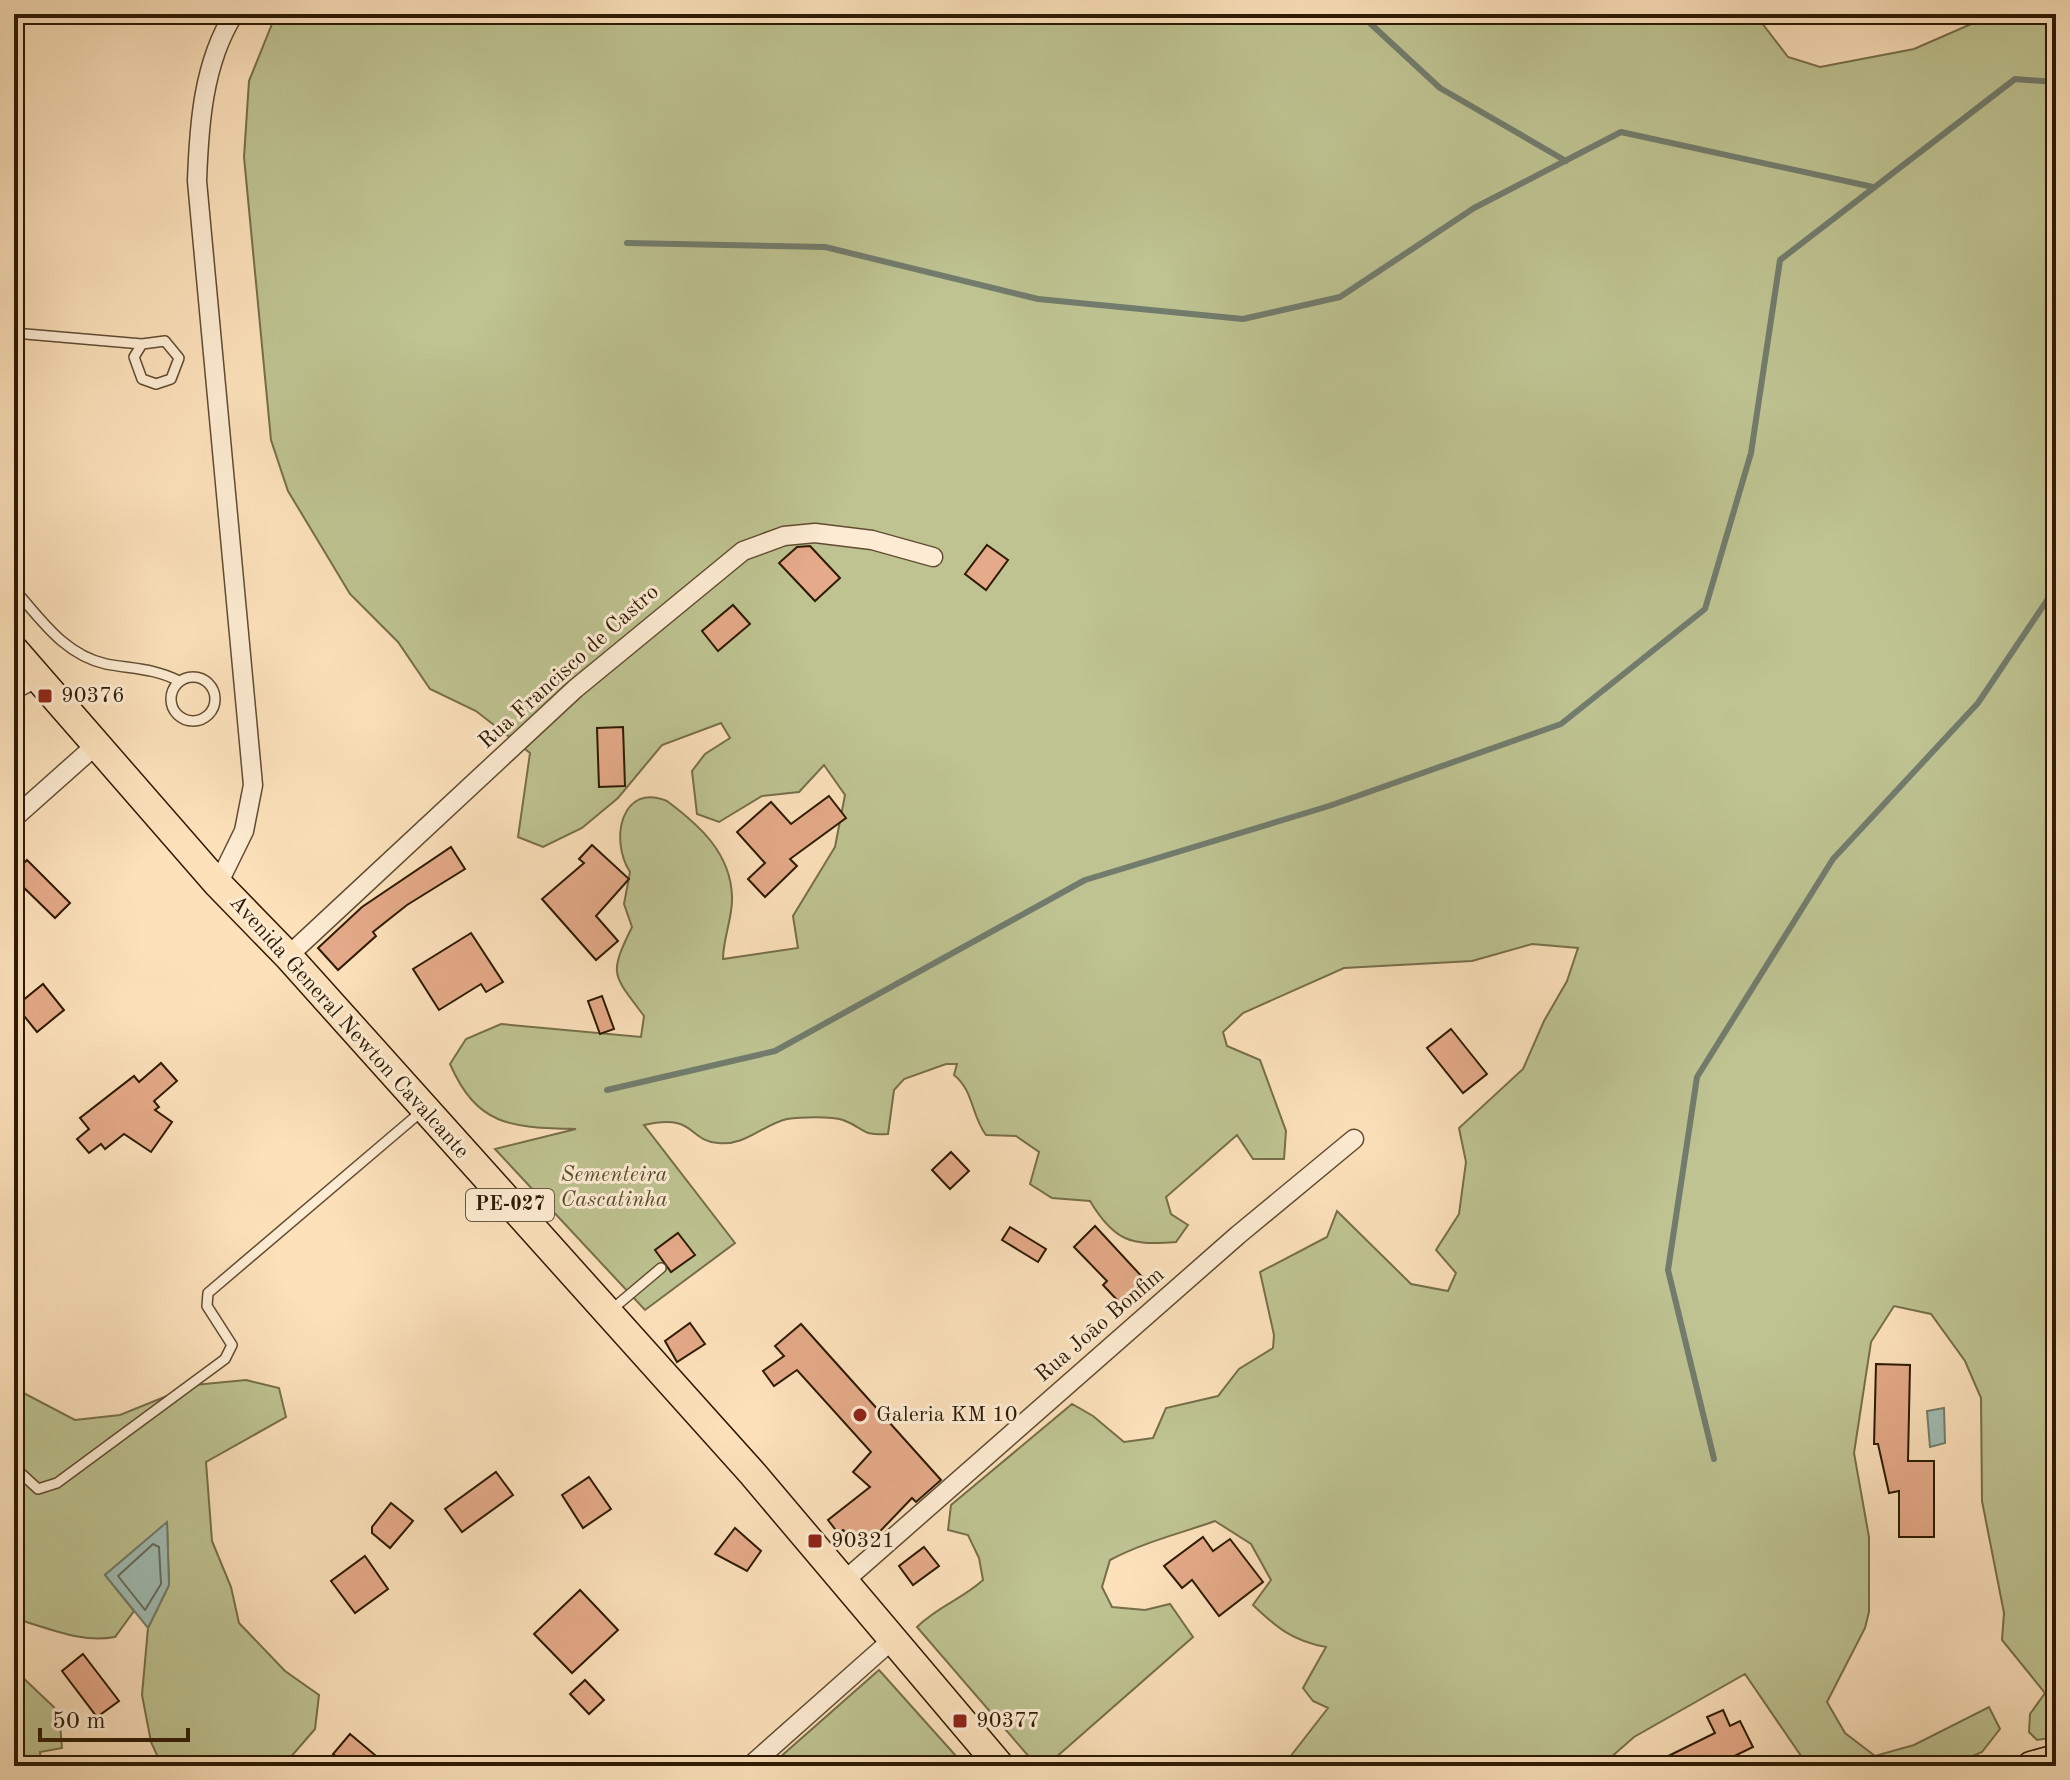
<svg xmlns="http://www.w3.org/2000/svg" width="2070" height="1780" font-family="'Old Standard TT',serif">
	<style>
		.green { fill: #bec391; stroke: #766e4a; stroke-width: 2 }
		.water { fill: #a0bdb4; stroke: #727c6d; stroke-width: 2 }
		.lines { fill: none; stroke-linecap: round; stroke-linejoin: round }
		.shore { stroke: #666c5c; stroke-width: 2 }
		.stream { stroke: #727c6d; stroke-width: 6 }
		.building { fill: #e5aa89; stroke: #2d1a03; stroke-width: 2 }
		.lane-casing { stroke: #614c31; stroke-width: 12 }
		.street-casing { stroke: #614c31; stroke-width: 21 }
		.primary-casing { stroke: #2d1a03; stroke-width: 31 }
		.lane { stroke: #fdecd3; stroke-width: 9 }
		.street { stroke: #fdecd3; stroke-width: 18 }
		.primary { stroke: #fce1bb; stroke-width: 28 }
		.poi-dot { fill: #8f2418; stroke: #fdecd3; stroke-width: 3 }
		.labels { text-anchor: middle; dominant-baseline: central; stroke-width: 6; stroke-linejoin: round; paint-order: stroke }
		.shield { fill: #fdecd3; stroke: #6b5941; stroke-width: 2 }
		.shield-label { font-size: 20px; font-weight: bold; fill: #2d1a03 }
		.street-label { font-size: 22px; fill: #2d1a03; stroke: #fdecd3 }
		.poi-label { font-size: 22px; fill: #2d1a03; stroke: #fdecd3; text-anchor: start }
		.park-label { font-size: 22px; font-style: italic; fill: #584d2e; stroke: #fdecd3 }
	</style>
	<rect width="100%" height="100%" fill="#fce1bb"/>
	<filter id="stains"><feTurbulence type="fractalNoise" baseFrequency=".0025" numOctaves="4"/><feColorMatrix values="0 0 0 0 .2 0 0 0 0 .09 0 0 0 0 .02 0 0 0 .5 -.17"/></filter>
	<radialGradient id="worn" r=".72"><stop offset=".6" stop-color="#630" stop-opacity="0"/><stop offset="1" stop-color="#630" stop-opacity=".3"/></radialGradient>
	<g class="green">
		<path d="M276,14h1479l33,43 32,10 94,-18 80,-35h62v1723l-19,3 -8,-8 1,-18 15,-21 -43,-53 2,-27 -22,-112 -1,-103 -16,-37 -34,-47 -37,-8 -23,36 -17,111 15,84v75l-4,16 -38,74 18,31 30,23 39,-11 75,-38 11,22 -18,23 -32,14h-142l-63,-92 -111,63 -33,29h-318l45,-58 -15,-7 -10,-13 23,-41c-33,-6 -49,-19 -73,-42l18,-25 -20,-36 -36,-23c-36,13 -71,21 -105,39l-8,27 10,20 33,3 25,-6 23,33 -147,129h-9l-120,-139c21,-21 44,-27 66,-47l-4,-22 -11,-23 -20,-5 3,-25 121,-101 21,12 31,26 29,-4 13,-30 52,-12 21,-27 34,-21 1,-13 -14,-63 67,-35 10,-26 74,73 37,7 8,-18 -20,-23 23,-36 7,-52 -7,-34 64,-59 21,-48 23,-40 11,-33 -46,-4 -60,17 -128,7 -101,45 -20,19 4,14 33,14 26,71 -2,28h-31l-16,-24 -71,62 5,17 17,11 -12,17c-45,4 -62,-1 -86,-41l-38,-3 -22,-14 9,-32 -23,-16 -30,-1c-15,-20 -12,-44 -32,-60l3,-11h-11l-42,15 -10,11 -6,44c-28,2 -23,-6 -45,-14 -12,-4 -43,-3 -56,-1 -25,6 -41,27 -69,24 -30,-2 -22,-30 -74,-18l91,118 -90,67 -150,-161 81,-20c-63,-2 -98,-1 -126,-65l16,-25 35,-15 140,13 3,-21c-31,-42 -36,-40 -12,-89l-8,-23 6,-32c-21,-33 -8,-90 37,-71 32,24 64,52 65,96 1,20 -9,41 -9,62l75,-11 -5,-32 42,-69 10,-52 -21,-30 -25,27 -37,4 -43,26 -22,-8 -5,-43 13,-17 25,-16 -9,-15 -59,22 -44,53 -36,30 -39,19 -25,-10 12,-84 -54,-42 -46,-22 -32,-47 -48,-48 -62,-103 -17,-51 -27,-283 5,-76z"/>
		<path d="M246,1380l33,8 7,29 -80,45 6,79 19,46 8,36 46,48 34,24 -4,34 -32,37h-121l-11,-24 -9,-47 6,-67 21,-43 -2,-62 -62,52 29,36 -19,26c-32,6 -62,-7 -92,-16l-7,19 3,34 40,38 3,36 -22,4 1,14h-27v-378l61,32 45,-5 74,-30z"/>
		<polygon points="879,1670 965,1766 770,1766"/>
	</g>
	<g class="water">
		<polygon points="1944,1408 1945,1443 1930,1447 1927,1411"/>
		<polygon points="167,1522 169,1585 148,1628 105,1575"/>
	</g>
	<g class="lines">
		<polygon class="shore" points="153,1544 159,1547 161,1584 145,1610 118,1576"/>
		<g class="stream">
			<polyline points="1360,14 1440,88 1566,161"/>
			<polyline points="627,243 825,247 1038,299 1243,319 1340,297 1474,208 1621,132 1873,187"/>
			<polyline points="2056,359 2052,391 2056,400"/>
			<polyline points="607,1090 775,1051 1085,880 1329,806 1561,724 1705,609 1751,453 1780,260 2015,79 2056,82"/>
			<polyline points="1714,1459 1668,1270 1697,1077 1833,859 1978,703 2056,587"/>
		</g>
	</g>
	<g class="building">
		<polygon points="987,545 1008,560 986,590 965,574"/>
		<polygon points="810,546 840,578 815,601 779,563 797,547"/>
		<polygon points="733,605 750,624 718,651 702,631"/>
		<polygon points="623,727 625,786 599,787 597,728"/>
		<polygon points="829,796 846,818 790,859 797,866 765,897 748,879 765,863 737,832 771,802 791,824"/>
		<polygon points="592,845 629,879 596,916 618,941 596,960 542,899 584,863 579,859"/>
		<polygon points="451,847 465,869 407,905 373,932 376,936 338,970 318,948 362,907"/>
		<polygon points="27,860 70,903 55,918 14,878 14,873"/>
		<polygon points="471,933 503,982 486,992 481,984 439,1010 413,969"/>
		<polygon points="43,984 64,1010 37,1032 16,1006"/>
		<polygon points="602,996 614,1029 600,1034 588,1001"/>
		<polygon points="1451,1029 1487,1074 1463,1093 1427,1048"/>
		<polygon points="161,1063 177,1081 154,1101 159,1107 155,1110 172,1122 151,1152 124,1134 105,1149 101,1144 89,1153 77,1139 89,1129 80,1118 134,1076 139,1082"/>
		<polygon points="951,1152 969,1171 950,1189 932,1170"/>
		<polygon points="1095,1226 1145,1280 1120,1303 1103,1285 1107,1281 1074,1247"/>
		<polygon points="1010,1227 1046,1249 1038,1262 1002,1240"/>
		<polygon points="678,1233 695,1255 671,1272 655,1250"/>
		<polygon points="690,1323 705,1344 677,1362 665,1341"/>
		<polygon points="801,1324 941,1480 916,1502 912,1498 864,1548 843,1530 838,1533 828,1520 870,1487 853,1472 871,1452 797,1370 774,1386 763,1371 784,1356 775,1346"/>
		<polygon points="1876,1364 1910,1365 1908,1461 1934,1461 1934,1537 1899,1537 1899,1491 1889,1493 1878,1444 1874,1444"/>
		<polygon points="496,1472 513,1495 462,1532 445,1509"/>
		<polygon points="589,1477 611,1509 583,1528 562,1495"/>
		<polygon points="391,1503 413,1521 390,1548 372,1533 372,1527"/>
		<polygon points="735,1528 761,1551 747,1571 715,1554"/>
		<polygon points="1203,1537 1213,1551 1230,1539 1263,1582 1219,1616 1192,1580 1182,1588 1164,1566"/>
		<polygon points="924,1547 939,1566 913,1585 899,1566"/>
		<polygon points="365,1556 388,1589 355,1613 331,1581"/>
		<polygon points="580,1590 618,1630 572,1673 534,1634"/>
		<polygon points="83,1654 119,1701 97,1717 62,1671"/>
		<polygon points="585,1680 604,1700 589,1714 570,1694"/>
		<polygon points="1723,1710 1730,1726 1740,1721 1753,1747 1714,1766 1648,1766 1715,1733 1707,1717"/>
		<polygon points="350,1734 375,1755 365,1766 348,1766 333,1754"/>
	</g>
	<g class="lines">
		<g class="lane-casing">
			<g id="lane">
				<polyline points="102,14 132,14"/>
				<polyline points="14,333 142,344 165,341 179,358 171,379 156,384 142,379 134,357 142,344"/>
				<path d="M14,589c26,29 50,66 92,75 26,5 48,4 73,17"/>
				<circle cx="193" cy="699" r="22"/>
				<polyline points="14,695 36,683"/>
				<polyline points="610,1311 661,1268"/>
				<polyline points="14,1467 38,1489 57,1483 225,1359 232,1345 207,1306 208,1293 422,1111"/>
			</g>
		</g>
		<g class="street-casing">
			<g id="street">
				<polyline points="14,818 96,745"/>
				<path d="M218,884l26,-53 9,-46 -56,-604c2,-56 6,-118 37,-167"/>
				<polyline points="288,956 575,689 743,551 784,536 815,533 872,540 933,557"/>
				<polyline points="843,1582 1238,1235 1354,1139"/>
				<polyline points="750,1766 892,1640"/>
			</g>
		</g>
		<g class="primary-casing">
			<g id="primary">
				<polyline points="14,650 218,884 288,956 753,1474 1000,1766"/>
				<polyline points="2031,1766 2056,1759"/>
			</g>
		</g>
		<use href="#lane" class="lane"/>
		<use href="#street" class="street"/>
		<use href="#primary" class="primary"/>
	</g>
	<g class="poi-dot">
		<rect x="37" y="688" width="16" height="16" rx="4"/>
		<circle cx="860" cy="1415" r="8"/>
		<rect x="807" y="1533" width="16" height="16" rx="4"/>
		<rect x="952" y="1713" width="16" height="16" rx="4"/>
	</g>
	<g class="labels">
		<rect class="shield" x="466" y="1189" width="88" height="32" rx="6"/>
		<g class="shield-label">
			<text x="510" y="1205">PE-027</text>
		</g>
		<g class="street-label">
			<text transform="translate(569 667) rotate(-42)">Rua Francisco de Castro</text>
			<text transform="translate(349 1027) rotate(48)">Avenida General Newton Cavalcante</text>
			<text transform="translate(1100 1325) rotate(-41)">Rua João Bonfim</text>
		</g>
		<g class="poi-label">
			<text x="61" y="696">90376</text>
			<text x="876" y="1415">Galeria KM 10</text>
			<text x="831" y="1541">90321</text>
			<text x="976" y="1721">90377</text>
		</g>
		<g class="park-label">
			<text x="614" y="1175">Sementeira<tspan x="614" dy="25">Cascatinha</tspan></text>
		</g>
	</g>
	<rect width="2070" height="1780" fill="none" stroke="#fce1bb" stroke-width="48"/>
	<rect x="16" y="16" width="2038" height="1748" fill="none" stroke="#2d1a03" stroke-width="4"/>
	<rect x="24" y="24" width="2022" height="1732" fill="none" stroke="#2d1a03" stroke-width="2"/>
	<path d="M40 1728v12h148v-12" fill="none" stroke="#2d1a03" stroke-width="4"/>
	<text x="52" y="1728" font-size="24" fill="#2d1a03" stroke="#fdecd3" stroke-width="6" paint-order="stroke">50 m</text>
	<rect width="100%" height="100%" filter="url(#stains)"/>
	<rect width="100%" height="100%" fill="url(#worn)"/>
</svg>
